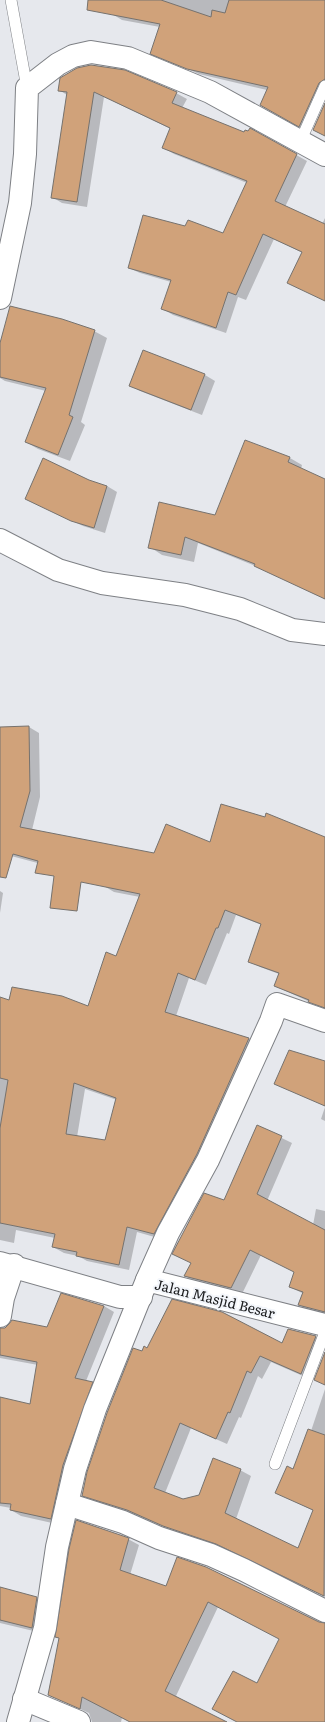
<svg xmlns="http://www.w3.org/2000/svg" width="325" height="1722" font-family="Literata,serif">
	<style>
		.shadow { fill: #0003; fill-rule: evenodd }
		.building { fill: #d0a27a; stroke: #76726e; fill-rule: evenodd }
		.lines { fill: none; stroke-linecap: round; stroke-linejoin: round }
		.lane-casing { stroke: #7e8085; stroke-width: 12 }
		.street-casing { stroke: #7e8085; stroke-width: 24 }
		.lane { stroke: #fff; stroke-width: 11 }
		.street { stroke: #fff; stroke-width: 22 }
		.labels { text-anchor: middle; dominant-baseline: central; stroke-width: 4; stroke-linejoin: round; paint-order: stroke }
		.street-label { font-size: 14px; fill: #1c1d1f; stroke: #f3f6fb }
	</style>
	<rect width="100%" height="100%" fill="#e6e8ed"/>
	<g class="shadow">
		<polygon points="115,0 325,0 325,97 310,132 271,110 267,90 199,74 151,53 160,27 122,20 112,14"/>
		<polygon points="59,90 176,93 187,99 182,108 245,133 249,133 250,129 307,161 285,207 322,224 325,218 325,301 303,253 274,239 246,300 238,297 226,333 173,315 163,309 171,282 140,273 129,268 186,228 223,235 247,183 174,154 164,148 171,129 104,97 87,207 62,203 52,197 67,95"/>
		<polygon points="94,331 107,338 81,422 85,425 70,461 38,449 26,442 46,391 5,381 0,378 0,347"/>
		<polygon points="143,352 205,375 215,381 202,415 140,391 130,385"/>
		<polygon points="290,458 302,465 301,469 325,480 325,599 258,567 198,543 194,562 162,555 150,547 216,516"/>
		<polygon points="107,486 117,492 105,533 83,526 37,504"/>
		<path d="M29,727l10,6 1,64 -8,33 122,24 56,-11 115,8v158l-50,-23 4,-12 -19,-7 -11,-6 13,-36 -26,-10 -7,19 -2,-1 -21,52 -17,-7 -13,38 72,22 11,6 -94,196 -28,-8 -8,38 -42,-9 -9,-5 -14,-3 -11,-6 2,-9 -39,-8 -2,13 -14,-3v-217l89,-15 28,-51 23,-60 -26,-5 -10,-6 1,-5 -105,-28v-125zM85,1089l32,11 -12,41 -28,-4z"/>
		<polygon points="0,891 3,893 0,913"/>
		<polygon points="325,1077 325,1106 275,1083"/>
		<polygon points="325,1107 325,1121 321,1119"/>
		<polygon points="257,1126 292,1143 267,1201 313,1225 316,1209 325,1211 325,1315 309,1311 299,1305 304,1294 290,1287 295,1272 261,1255 242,1294 195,1282 185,1276 225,1201"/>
		<polygon points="104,1306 114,1312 86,1381 92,1383 103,1389 61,1525 21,1516 11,1510 11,1508 0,1506 0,1398 30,1405 38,1365 0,1358 0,1329 48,1328"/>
		<polygon points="316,1337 325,1342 312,1380 271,1362 262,1379 258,1376 241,1418 239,1417 227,1444 191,1428 165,1493 196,1505 240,1470 251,1476 236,1519 299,1550 314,1511 277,1493 293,1470 311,1431 325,1389 325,1597 228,1549 175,1532 138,1516 93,1501 83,1495 142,1353 147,1349 282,1345"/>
		<polygon points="128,1539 139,1545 130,1575 167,1587 206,1568 271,1600 218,1607 176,1696 207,1713 215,1722 131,1722 122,1718 121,1722 92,1722 89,1713 49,1695"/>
		<polygon points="0,1588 37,1598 47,1604 42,1633 0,1623"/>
	</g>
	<g class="building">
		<polygon points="88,0 161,0 211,17 212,10 225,13 229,0 325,0 325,79 319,83 299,127 260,105 268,87 187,69 150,54 160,24 87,10"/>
		<polygon points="91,65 125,70 177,92 172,103 244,132 245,130 248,131 250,128 297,154 275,201 325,224 325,301 287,283 302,252 263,234 236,295 228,292 216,328 161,309 171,280 128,268 143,215 185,226 188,220 223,233 247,181 162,148 170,128 94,92 77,202 51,198 67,92 58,91 60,78 77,68"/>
		<polygon points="325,103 325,136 313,130"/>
		<polygon points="10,306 62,319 95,330 69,415 73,417 58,455 25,442 46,388 0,377 0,343"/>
		<polygon points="143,350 205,374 191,410 129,386"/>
		<polygon points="245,440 290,457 288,462 325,479 325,599 254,566 255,564 185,537 181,555 148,548 159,502 215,515"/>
		<polygon points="43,458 89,480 107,486 94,528 71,521 25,499"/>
		<path d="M29,726l1,65 -10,36 134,26 12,-29 44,18 11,-38 44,13 1,-4 59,24v171l-17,-6 1,-2 -35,-14 5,-13 -31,-11 13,-38 -36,-14 -7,18h-2l-21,52 -17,-7 -13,39 84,26 -52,116 -43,80 -27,-7 -8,38 -43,-9 1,-4 -25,-5 3,-13 -55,-11v-95l8,-48 -8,-2v-81l9,3 3,-13 50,9 26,10 18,-54 10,4 24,-62 -59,-12 -4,29 -27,-3 4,-32 -19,-3 3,-12 -25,-7 -7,24 -6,-1v-150zM74,1083l42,15 -11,42 -39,-6z"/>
		<polygon points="289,1050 325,1061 325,1106 274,1084"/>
		<polygon points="257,1125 282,1136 257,1194 325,1230 325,1312 298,1305 303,1292 289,1287 294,1272 250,1250 231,1288 184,1276 191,1263 172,1254 204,1193 224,1200"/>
		<polygon points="61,1293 104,1306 75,1378 93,1382 63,1465 51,1519 10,1510 11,1504 0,1503 0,1397 30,1404 37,1362 0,1355 0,1328 5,1328 9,1324 12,1320 47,1327"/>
		<polygon points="172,1299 222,1312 282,1343 288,1329 316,1336 301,1374 260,1356 251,1373 247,1371 230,1413 228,1412 216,1439 180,1423 154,1488 183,1499 199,1495 213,1458 241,1469 225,1513 298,1548 313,1510 275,1493 287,1466 293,1469 308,1429 325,1435 324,1596 216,1544 163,1526 127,1510 82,1496 87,1472 107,1413 133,1348 142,1351 144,1346 147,1348"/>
		<polygon points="325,1352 325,1385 314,1380"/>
		<polygon points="76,1520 129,1538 120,1570 166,1586 177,1557 206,1567 319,1622 325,1623 325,1722 237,1722 212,1709 233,1671 257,1683 279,1639 208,1602 165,1691 227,1722 130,1722 82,1697 80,1709 48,1695 59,1638 55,1637 69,1549"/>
		<polygon points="0,1587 37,1597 32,1628 0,1620"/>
	</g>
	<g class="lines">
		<g class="lane-casing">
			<g id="lane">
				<polyline points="11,0 27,88"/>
				<polyline points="300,142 325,86"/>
				<polyline points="275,1464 325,1332"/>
			</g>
		</g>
		<g class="street-casing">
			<g id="street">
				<polyline points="0,298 20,203 25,154 27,88 58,64 73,56 91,52 128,58 210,92 325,155"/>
				<polyline points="0,540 58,570 102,583 185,595 240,609 292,630 325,634"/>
				<polyline points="0,1263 120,1297 141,1297"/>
				<polyline points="147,1280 168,1233 208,1160 271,1021 277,1004 325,1021"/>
				<polyline points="0,1316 3,1298 14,1265"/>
				<polyline points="67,1504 123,1522 159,1538 211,1555 244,1570 325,1611"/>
				<polyline points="24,1699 79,1722"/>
				<polyline points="18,1722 45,1628 57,1547 75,1469 95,1409 147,1280 325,1325"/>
			</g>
		</g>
		<use href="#lane" class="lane"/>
		<use href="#street" class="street"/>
	</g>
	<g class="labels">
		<g class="street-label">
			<text transform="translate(215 1298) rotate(14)">Jalan Masjid Besar</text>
		</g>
	</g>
</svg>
